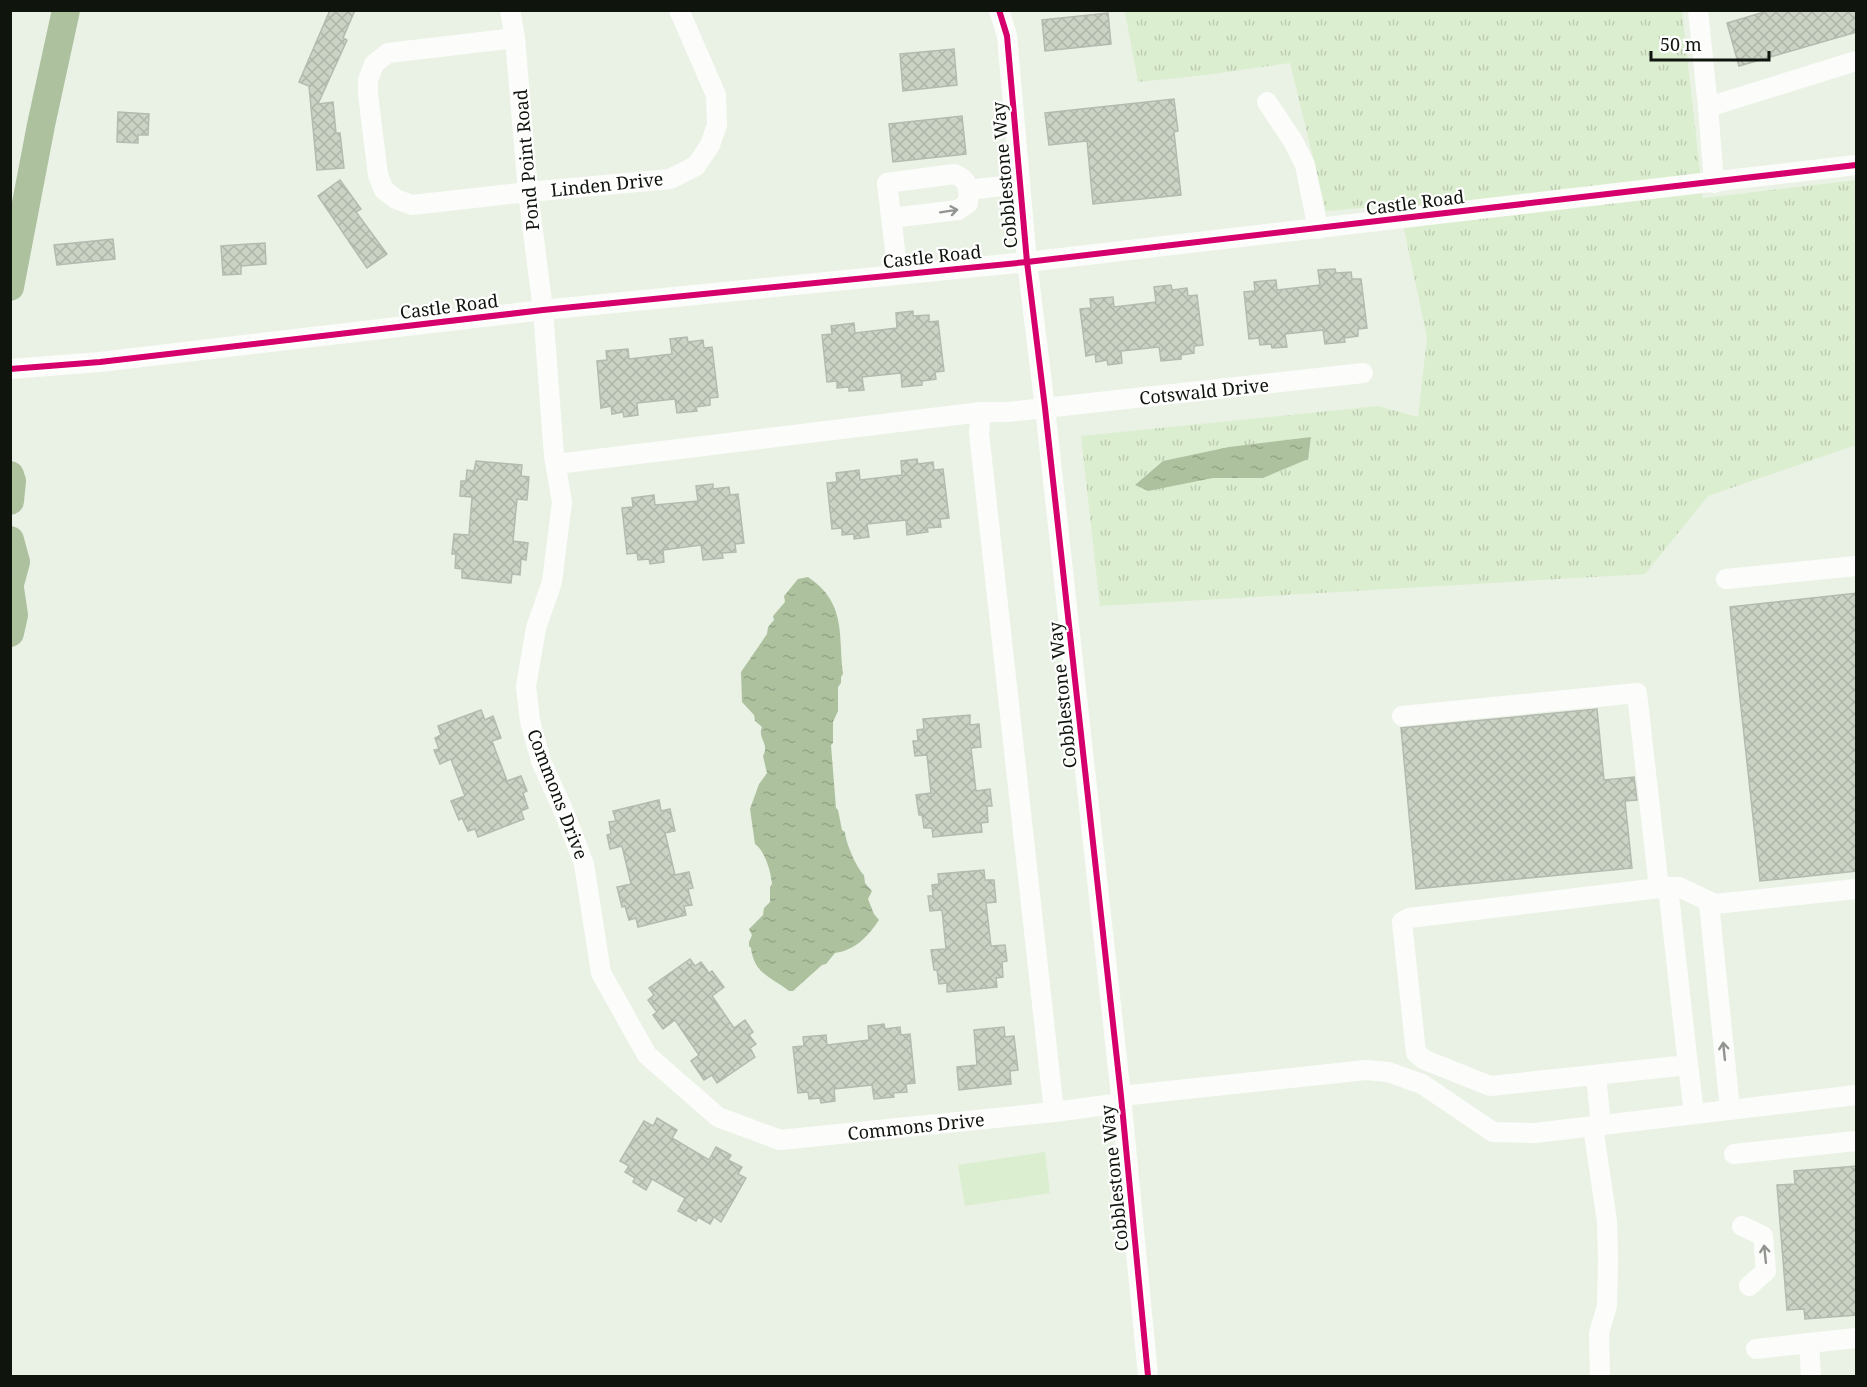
<svg xmlns="http://www.w3.org/2000/svg" width="1867" height="1387" font-family="'Noto Serif',serif">
	<style>
		.grass { fill: url(#grass-tufts) }
		.pitch { fill: #dceed0 }
		.water { fill: url(#water-ripples) }
		.lines { fill: none; stroke-linecap: round; stroke-linejoin: round }
		.river { stroke: #adc19f; stroke-width: 28 }
		.building { fill: url(#building-cross-hatch); stroke: #b4bab0; stroke-width: 1.5 }
		.minor { stroke: #fcfdfb; stroke-width: 20 }
		.cycleway-casing { stroke: #fff; stroke-width: 10 }
		.cycleway { stroke: #d6006c; stroke-width: 6 }
		.oneway { stroke: #91948f }
		.labels { text-anchor: middle; dominant-baseline: central; stroke-width: 4.5; stroke-linejoin: round; paint-order: stroke }
		.street-label { font-size: 18px; fill: #0f140c; stroke: #fff }
	</style>
	<defs>
		<pattern id="grass-tufts" width="24" height="20" patternUnits="userSpaceOnUse" patternTransform="scale(1.5)"><rect width="24" height="20" fill="#dceed0"/><path d="M3 7l-1-3M5 7V3M7 7l1-3M15 17l-1-3M17 17v-4M19 17l1-3" fill="none" stroke="#bccbb1"/></pattern>
		<pattern id="water-ripples" width="26" height="14" patternUnits="userSpaceOnUse" patternTransform="scale(1.5)"><rect width="26" height="14" fill="#adc19f"/><path d="M2 4q2-2 4 0t4 0M15 11q2-2 4 0t4 0" fill="none" stroke="#94a588"/></pattern>
		<pattern id="building-cross-hatch" width="8" height="8" patternUnits="userSpaceOnUse" patternTransform="scale(1.5)"><rect width="8" height="8" fill="#cbd3c5"/><path d="M0 0l8 8M0 8l8-8" fill="none" stroke="#adb4a8"/></pattern>
	</defs>
	<rect width="100%" height="100%" fill="#eaf2e5"/>
	<polygon class="grass" points="1140,10 1682,11 1703,198 1856,180 1856,445 1708,496 1645,574 1100,606 1081,436 1378,406 1418,417 1427,338 1399,205 1326,211 1290,63 1206,75 1138,82 1125,12"/>
	<polygon class="pitch" points="1045,1152 1050,1193 965,1206 958,1165"/>
	<g class="water">
		<polygon points="1311,437 1308,459 1263,478 1213,478 1148,491 1135,485 1163,461 1229,447"/>
		<path d="M808,577c39,26 30,58 35,97l-2,3v6l-3,4v24l-5,11v21l-2,2 5,63 2,2 4,20 3,2c0,9 12,37 19,43l1,8 7,8 -4,8 6,15 5,6c-11,16 -23,30 -44,33l-9,11 -4,1 -29,26h-4c-18,-14 -35,-17 -38,-43l-2,-2v-4l3,-7 -3,-6 14,-14 1,-7 6,-6v-15l2,-3c-1,-12 -7,-33 -17,-40l-5,-35 9,-25 8,-11 -4,-17c7,-13 -6,-17 -1,-29l-7,-6 -1,-6 -12,-13 -1,-30 26,-38 1,-7 6,-7 -1,-4 12,-14 -1,-6 14,-17z"/>
	</g>
	<g class="lines">
		<g class="river">
			<polyline points="10,287 41,125 66,10"/>
			<polyline points="10,475 12,481 10,501"/>
			<polyline points="10,540 16,562 10,584"/>
			<polyline points="10,588 14,615 10,633"/>
		</g>
	</g>
	<g class="building">
		<polygon points="330,10 355,10 343,38 347,40 318,104 333,102 336,133 340,133 344,168 317,170 309,86 299,82"/>
		<polygon points="1771,10 1857,10 1857,32 1739,66 1727,23"/>
		<polygon points="1108,13 1111,44 1045,51 1042,20"/>
		<polygon points="954,49 957,85 903,91 900,54"/>
		<polygon points="1174,99 1178,131 1174,132 1181,195 1093,204 1087,141 1049,145 1045,113"/>
		<polygon points="118,112 149,114 148,135 138,135 138,143 117,142"/>
		<polygon points="962,116 966,154 893,162 889,124"/>
		<polygon points="340,180 361,209 356,212 387,254 367,268 318,196"/>
		<polygon points="113,239 115,259 57,265 54,245"/>
		<polygon points="265,243 266,264 241,266 241,274 223,275 221,246"/>
		<polygon points="1335,269 1336,273 1351,272 1352,279 1361,279 1367,328 1358,329 1358,336 1344,338 1345,342 1325,344 1323,330 1285,334 1287,347 1272,348 1271,344 1260,345 1259,338 1249,339 1244,292 1255,291 1254,282 1276,280 1277,290 1320,285 1318,270"/>
		<polygon points="1171,285 1172,290 1187,288 1188,296 1197,295 1203,345 1194,346 1194,353 1181,355 1181,359 1161,361 1159,347 1121,351 1122,363 1108,365 1107,360 1096,362 1095,354 1086,356 1080,309 1091,308 1090,299 1113,297 1114,307 1156,302 1154,287"/>
		<polygon points="913,311 913,316 929,315 929,322 938,321 944,371 935,372 936,379 922,381 922,385 902,387 901,373 862,377 864,390 849,391 849,387 837,388 837,381 827,382 822,335 832,334 831,326 854,323 855,333 897,328 896,313"/>
		<polygon points="687,337 688,342 703,340 704,348 712,347 718,397 710,398 710,405 696,407 697,411 677,413 675,399 637,403 638,415 624,417 623,412 612,414 611,406 601,408 597,361 607,360 606,351 628,349 629,359 672,354 670,339"/>
		<polygon points="917,459 918,464 933,462 934,470 943,469 949,518 940,519 941,527 927,528 928,532 907,535 906,520 867,524 869,537 854,539 854,534 842,535 842,528 832,529 827,483 837,482 836,473 859,470 860,480 902,475 901,461"/>
		<polygon points="476,461 522,465 521,476 529,477 527,500 517,499 513,541 528,543 526,560 521,559 520,575 512,574 511,583 462,578 462,569 455,568 456,554 452,554 454,534 469,535 472,497 460,496 461,481 466,481 467,470 474,471"/>
		<polygon points="713,484 713,489 729,487 730,495 738,494 744,543 735,544 736,552 722,553 723,558 703,560 701,545 663,550 664,562 650,564 649,559 638,560 637,553 627,554 622,508 633,507 632,498 654,495 655,505 698,501 696,486"/>
		<polygon points="1857,593 1857,871 1760,881 1730,607"/>
		<polygon points="1597,709 1604,780 1634,777 1637,800 1625,801 1632,868 1416,889 1401,728"/>
		<polygon points="481,710 485,720 493,716 501,738 492,741 507,781 521,776 527,791 523,793 528,808 521,811 524,819 478,837 475,829 468,831 462,818 459,820 451,801 465,796 451,759 440,764 434,750 439,749 435,738 441,735 438,726"/>
		<polygon points="970,715 970,725 979,724 981,747 971,748 976,791 990,789 992,806 987,806 988,822 981,823 982,832 933,837 932,828 924,828 922,815 919,815 916,795 931,793 927,755 915,756 913,741 918,741 917,730 924,729 923,719"/>
		<polygon points="659,800 661,811 670,809 675,831 665,833 675,875 689,872 693,888 688,889 692,905 684,906 686,915 638,927 636,918 629,920 625,906 622,907 617,887 631,884 622,846 610,849 607,835 611,834 609,822 616,821 613,811"/>
		<polygon points="984,870 985,880 994,880 996,902 986,903 991,946 1005,945 1007,961 1002,962 1003,977 996,978 997,987 947,992 947,983 939,984 937,970 934,970 931,950 946,949 942,910 930,911 928,896 933,896 932,885 939,884 938,874"/>
		<polygon points="690,959 695,966 701,962 709,973 712,971 724,987 712,996 734,1028 745,1020 753,1032 749,1035 756,1044 750,1048 755,1057 717,1083 712,1075 704,1080 691,1061 699,1055 675,1020 663,1029 653,1015 657,1012 648,1000 654,995 649,988"/>
		<polygon points="884,1024 885,1029 900,1027 901,1035 910,1034 915,1083 906,1084 907,1092 893,1093 894,1097 874,1099 872,1085 834,1089 835,1101 821,1103 820,1098 809,1099 808,1092 798,1093 793,1047 804,1046 803,1037 826,1035 827,1045 869,1040 868,1026"/>
		<polygon points="1004,1027 1005,1037 1014,1036 1018,1070 1010,1071 1011,1084 959,1090 957,1067 977,1065 974,1030"/>
		<polygon points="657,1118 677,1130 672,1138 709,1160 716,1147 731,1155 728,1160 742,1167 738,1174 746,1178 721,1222 714,1217 710,1224 698,1217 696,1221 678,1211 685,1198 652,1179 646,1190 633,1182 635,1178 625,1172 629,1166 620,1161 644,1121 653,1126"/>
		<polygon points="1857,1166 1857,1315 1805,1319 1804,1309 1787,1310 1777,1185 1795,1184 1794,1171"/>
	</g>
	<g class="lines">
		<g class="minor">
			<polyline points="510,10 515,38 528,192 543,310 554,456 562,502 552,582 536,628 526,686 530,721 541,761 564,812 584,864 601,973 647,1055 718,1117 780,1140 1054,1112 1121,1103"/>
			<polyline points="999,10 1007,36 1027,262 1045,408 1121,1096 1148,1376"/>
			<polyline points="1698,10 1708,107 1856,61"/>
			<polyline points="515,38 388,53 374,64 368,80 368,94 378,175 384,190 396,199 412,205 528,192 670,179 696,166 710,145 717,125 716,95 679,10"/>
			<polyline points="1267,102 1293,141 1305,165 1318,229"/>
			<polyline points="1708,107 1714,183"/>
			<polyline points="968,190 1020,184"/>
			<path d="M891,218l67,-8 10,-7c1,-14 1,-24 -14,-29l-67,9 11,92"/>
			<polyline points="10,369 100,362 543,310 1027,262 1856,165"/>
			<polyline points="556,464 981,412"/>
			<polyline points="1726,579 1856,566"/>
			<polyline points="1402,716 1637,693 1659,888"/>
			<polyline points="1668,887 1688,1065 1490,1086 1425,1060 1416,1053 1402,922 1409,918 1668,887 1679,887 1715,904 1856,889"/>
			<polyline points="1709,903 1730,1109"/>
			<polyline points="1688,1065 1694,1113"/>
			<polyline points="1596,1075 1601,1126"/>
			<polyline points="1121,1096 1366,1070 1388,1072 1422,1084 1493,1132 1535,1133 1856,1095"/>
			<polyline points="1054,1112 979,433 981,412 1008,412 1363,373"/>
			<polyline points="1593,1127 1607,1221 1608,1260 1607,1306 1599,1333 1600,1376"/>
			<polyline points="1734,1154 1856,1141"/>
			<polyline points="1742,1226 1763,1236 1766,1271 1749,1286"/>
			<polyline points="1756,1349 1809,1343"/>
			<polyline points="1811,1376 1809,1343 1856,1338"/>
		</g>
		<g class="cycleway-casing">
			<g id="cycleway">
				<polyline points="999,10 1007,36 1027,262 1045,408 1121,1096 1148,1376"/>
				<polyline points="10,369 100,362 543,310 1027,262 1856,165"/>
			</g>
		</g>
		<use href="#cycleway" class="cycleway"/>
	</g>
	<defs><path id="oneway-shaft" d="M-6 0H5M1.5-3L5.5 0L1.5 3" fill="none" stroke-width="1.6" stroke-linecap="round" stroke-linejoin="round" transform="scale(1.5)"/></defs>
	<g class="oneway">
		<use href="#oneway-shaft" transform="translate(949 211) rotate(-9)"/>
		<use href="#oneway-shaft" transform="translate(1724 1051) rotate(-96)"/>
		<use href="#oneway-shaft" transform="translate(1765 1254) rotate(-96)"/>
	</g>
	<g class="labels">
		<g class="street-label">
			<text transform="translate(526 160) rotate(-95)">Pond Point Road</text>
			<text transform="translate(1004 175) rotate(-95)">Cobblestone Way</text>
			<text transform="translate(607 184) rotate(-6)">Linden Drive</text>
			<text transform="translate(1415 202) rotate(-7)">Castle Road</text>
			<text transform="translate(932 256) rotate(-6)">Castle Road</text>
			<text transform="translate(449 306) rotate(-7)">Castle Road</text>
			<text transform="translate(1204 391) rotate(-6)">Cotswald Drive</text>
			<text transform="translate(1062 695) rotate(-96)">Cobblestone Way</text>
			<text transform="translate(558 794) rotate(69)">Commons Drive</text>
			<text transform="translate(916 1126) rotate(-6)">Commons Drive</text>
			<text transform="translate(1114 1178) rotate(-96)">Cobblestone Way</text>
		</g>
	</g>
	<rect width="1867" height="1387" fill="none" stroke="#0f140c" stroke-width="24"/>
	<path d="M1651 51v9h118v-9" fill="none" stroke="#0f140c" stroke-width="3"/>
	<text x="1660" y="51" font-size="18" fill="#0f140c" stroke="#ffffff" stroke-width="4.5" paint-order="stroke">50 m</text>
</svg>
